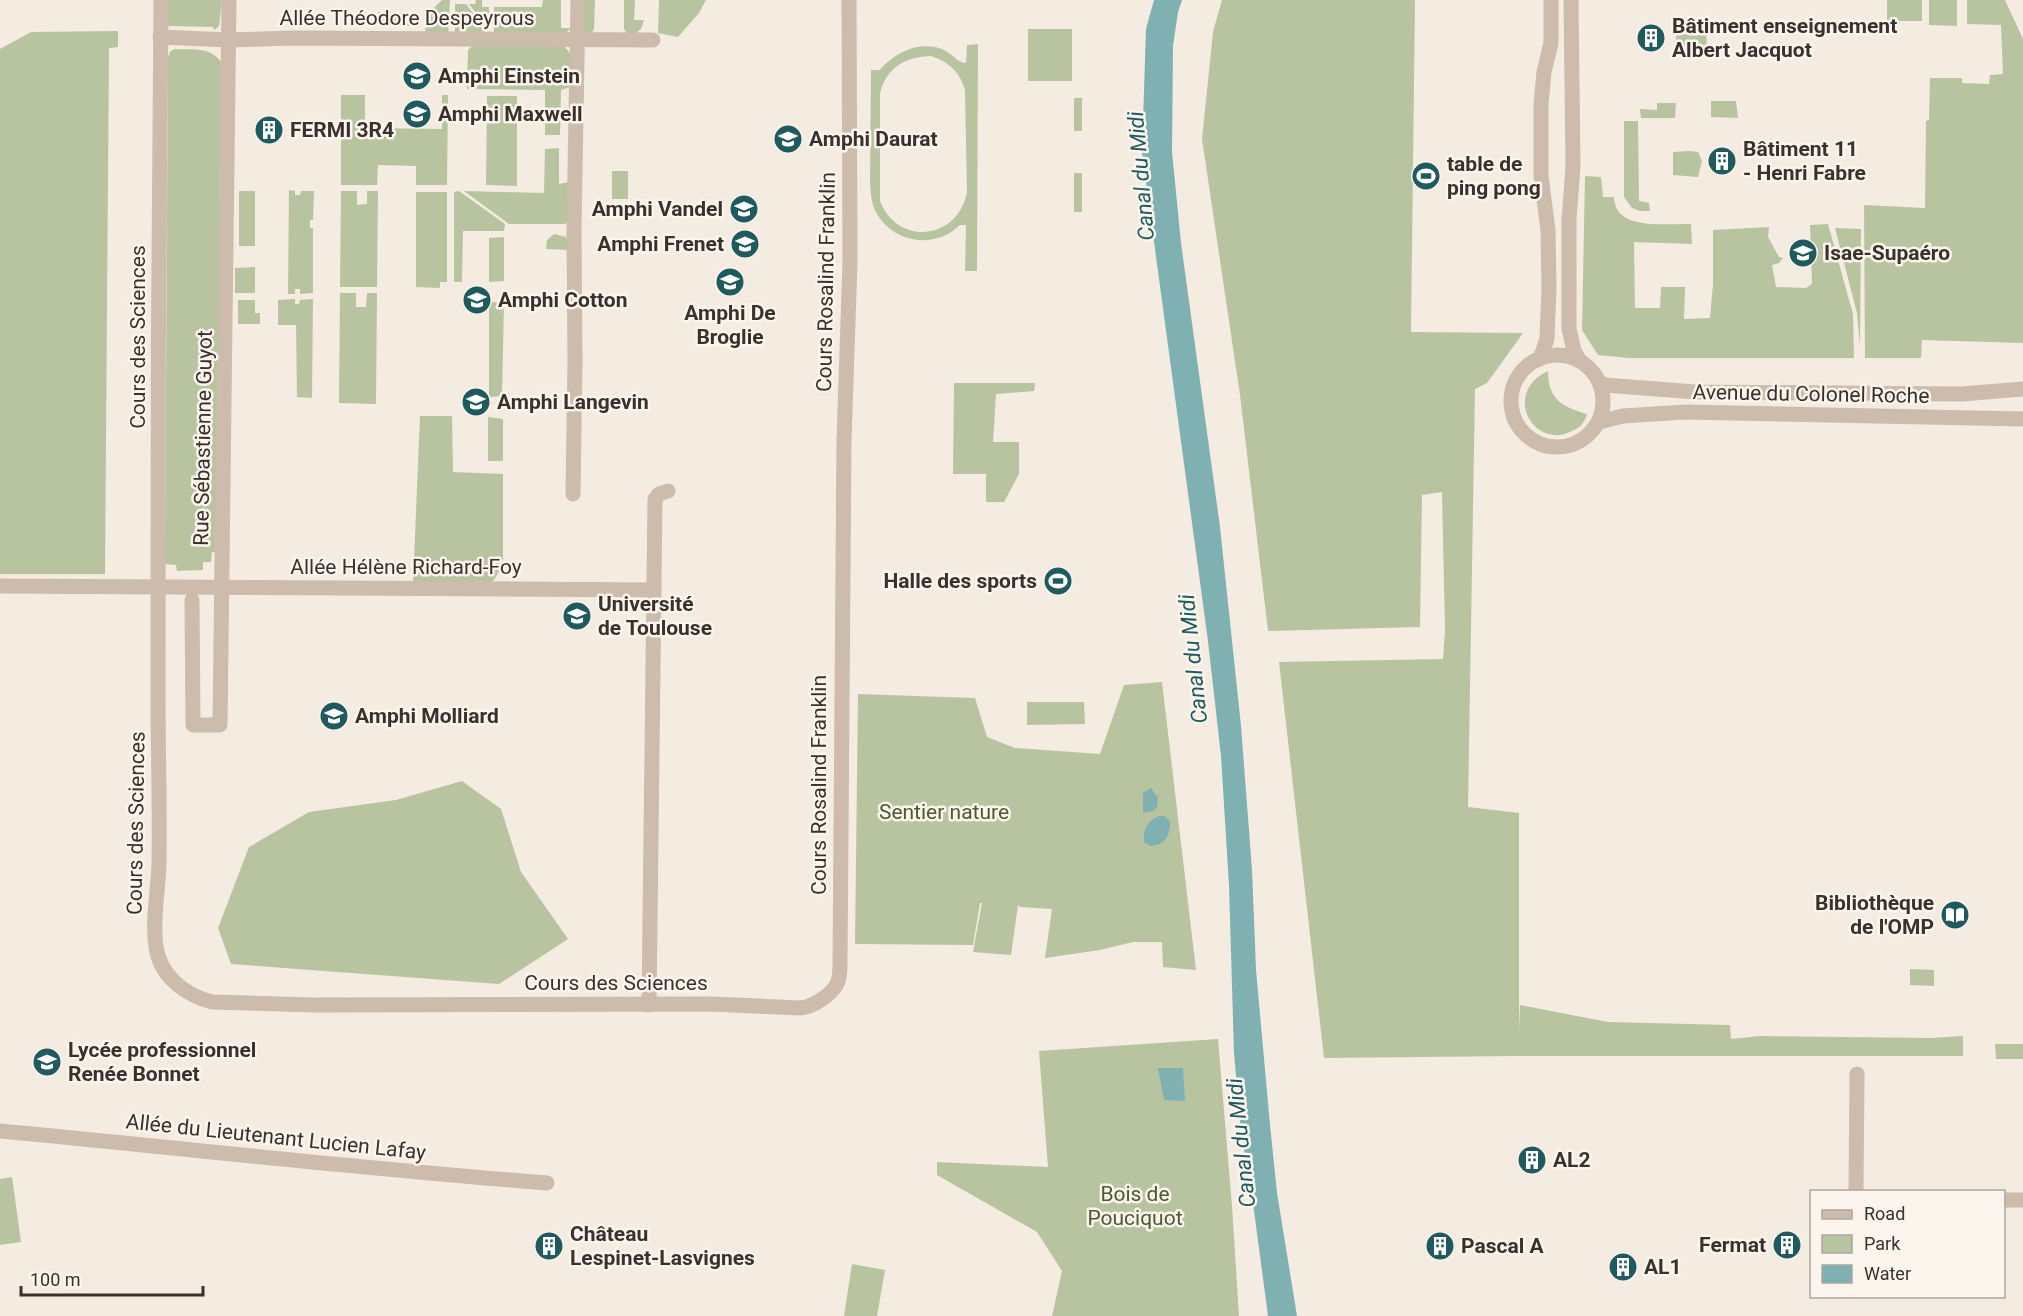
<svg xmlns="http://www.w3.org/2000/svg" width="2023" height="1316" font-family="Roboto,sans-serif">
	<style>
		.green { fill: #b8c4a0; fill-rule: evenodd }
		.water { fill: #7fb0b2 }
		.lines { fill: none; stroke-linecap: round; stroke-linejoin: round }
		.minor { stroke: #cdbbac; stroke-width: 15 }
		.labels { text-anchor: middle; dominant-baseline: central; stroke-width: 5; stroke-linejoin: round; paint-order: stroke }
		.street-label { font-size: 21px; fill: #3b302b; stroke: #fbf5ee }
		.poi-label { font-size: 21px; font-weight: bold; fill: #3b302b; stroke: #fbf5ee; text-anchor: start }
		.park-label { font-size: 21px; fill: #4a5a2e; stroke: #fbf5ee }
		.water-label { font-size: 22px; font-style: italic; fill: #1f5a5e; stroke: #fbf5ee }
	</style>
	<rect width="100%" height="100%" fill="#f4ebe1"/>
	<g class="green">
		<polygon points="168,0 222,0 219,26 214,30 213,27 168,26"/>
		<polygon points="442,0 450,0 448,35 425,34 426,16"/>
		<polygon points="476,0 482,0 482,7 489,7 489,30 469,4 475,4"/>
		<polygon points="543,0 561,0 561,28 571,28 567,32 494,32 494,7 542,7"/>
		<polygon points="581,0 595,0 594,29 591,34 585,35"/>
		<polygon points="624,0 635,0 634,20 644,20 641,29 634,35 627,34 624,29"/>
		<polygon points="659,0 706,0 699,13 678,37 658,33"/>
		<polygon points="1222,0 1415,0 1411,332 1523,333 1487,383 1475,389 1468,807 1519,813 1519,1031 1520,1005 1608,1022 1730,1025 1731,1039 1760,1036 1931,1038 1963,1036 1963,1056 1518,1056 1324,1058 1279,662 1443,659 1445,631 1442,492 1422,495 1420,627 1268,631 1240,395 1202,139 1213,32"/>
		<rect x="1887" y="0" width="35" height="21"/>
		<polygon points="1929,0 1957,0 1957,26 1929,25"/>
		<polygon points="1967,0 2005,0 2023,39 2023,343 1922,340 1921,358 1865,358 1864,205 1925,208 1926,121 1929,120 1930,78 1962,78 1962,83 1989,84 1990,75 2003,74 2001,25 1967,24"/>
		<polygon points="455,4 466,4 486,30 485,35 455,35"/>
		<polygon points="378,12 410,13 410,26 378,25"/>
		<polygon points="1676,27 1706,29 1707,53 1676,53"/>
		<rect x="1028" y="29" width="44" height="52"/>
		<polygon points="118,31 118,47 109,48 105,574 0,574 0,49 31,32"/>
		<path d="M978,44l-1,227h-12l1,-46h-6c-25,25 -68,18 -84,-13 -5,-9 -5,-18 -6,-28l1,-114h9c15,-18 42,-31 66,-19 7,4 12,12 20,12l1,-18zM931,56c18,6 29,16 34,34l2,102c-9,48 -69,55 -87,9v-108c7,-26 25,-36 51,-37z"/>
		<polygon points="563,45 570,53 570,87 561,90 560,135 545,135 545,90 467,89 468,50 472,46"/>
		<path d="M174,49c18,1 36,-3 47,13l-4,490h-5l-1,10h-8v8l-26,1 -1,-6 -11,-1 3,-507 2,-5z"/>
		<polygon points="341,95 365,95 365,128 442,129 442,95 448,95 447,185 416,185 416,166 378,165 377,185 341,185"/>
		<polygon points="487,96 517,96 517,186 486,185"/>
		<rect x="1074" y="98" width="8" height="33"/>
		<polygon points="1711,101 1736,101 1738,118 1711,117"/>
		<polygon points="1657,103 1676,103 1675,118 1641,118 1640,109 1657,110"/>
		<polygon points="1624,121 1638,121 1639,201 1649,203 1650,211 1640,211 1632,208 1624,197"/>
		<polygon points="559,148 559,184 569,182 567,223 564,224 509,224 464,191 544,193 545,149"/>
		<polygon points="1689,151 1698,152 1702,161 1698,177 1673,175 1673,152"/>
		<rect x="612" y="171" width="16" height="28"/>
		<rect x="1074" y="173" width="8" height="39"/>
		<path d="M1585,176l16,1 2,20h11c1,35 53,26 77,27l1,20 -58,-2 1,66h25l1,-21h24l-1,32 26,-1 3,-34v-54l56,-3 -1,10 11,20 4,1 -4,5 -7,2 4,22 30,1 6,-4 -2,-59 18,-1 25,90 1,44h-225l-31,-3 -16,-25z"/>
		<polygon points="289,190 295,191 295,195 300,195 301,191 314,191 313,220 310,220 310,228 313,228 313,293 300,294 300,289 295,289 295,294 288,294"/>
		<rect x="239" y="191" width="16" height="55"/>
		<polygon points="341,191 357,191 357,205 367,204 367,191 378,191 377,287 340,287"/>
		<polygon points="459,191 505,224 504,231 463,231 462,282 454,282 454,192"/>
		<polygon points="416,192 447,192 447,282 440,282 440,288 416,287"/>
		<polygon points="1835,228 1861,229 1860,346 1857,313"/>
		<polygon points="554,234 566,237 568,241 569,250 546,249 547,240"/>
		<polygon points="504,237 504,281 489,282 489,238"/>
		<polygon points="255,267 255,293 235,293 235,268"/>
		<polygon points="340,293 356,293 356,307 366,307 367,293 377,293 376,404 339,403"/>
		<polygon points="295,299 295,304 299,304 300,300 313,299 312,398 297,397 296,325 278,325 278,300"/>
		<polygon points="238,300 255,300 255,313 260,313 260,324 238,324"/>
		<polygon points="489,302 504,303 502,396 489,397"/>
		<path d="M1548,371c0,29 15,36 39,43 -2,8 -7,14 -15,17 -38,20 -71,-38 -24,-60z"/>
		<polygon points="954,383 1035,383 1034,391 996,394 993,442 1019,442 1019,474 1004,502 986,502 986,474 953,474"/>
		<path d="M420,416h32l1,56 50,2v85c-3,11 -6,19 -15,27l-75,-2z"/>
		<polygon points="488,417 503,419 503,461 488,461"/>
		<polygon points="1162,682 1196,970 1163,967 1162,942 1133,942 1100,950 1045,958 1052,909 1020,907 1018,905 1011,955 973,952 982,903 980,903 973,945 855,944 858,694 975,698 987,737 1015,748 1100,754 1124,685"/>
		<polygon points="1027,702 1084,702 1085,724 1027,725"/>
		<polygon points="462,781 501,809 521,872 568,939 499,984 231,964 218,928 249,847 309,812 396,800"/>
		<polygon points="1910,969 1934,970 1934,986 1910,985"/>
		<polygon points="1218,1039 1232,1206 1239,1316 1052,1316 1062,1271 1037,1232 937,1175 937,1162 1048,1167 1039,1051"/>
		<polygon points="1995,1044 2023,1044 2023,1059 1996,1059"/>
		<polygon points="12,1177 21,1242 0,1245 0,1179"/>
		<polygon points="852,1264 885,1270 877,1316 844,1316"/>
	</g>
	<g class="water">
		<polygon points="1154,0 1182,0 1178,12 1173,46 1172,152 1181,243 1220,527 1241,726 1252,870 1256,970 1270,1125 1277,1193 1297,1316 1268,1316 1251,1188 1241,1133 1234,1053 1229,885 1221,756 1208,641 1142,153 1146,29"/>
		<polygon points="1151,788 1158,798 1157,807 1153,811 1143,813 1143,793"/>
		<path d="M1159,816h6l5,5c1,13 -5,25 -20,25l-6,-4c-1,-13 3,-21 15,-26z"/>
		<polygon points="1158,1068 1183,1068 1185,1101 1164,1100"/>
	</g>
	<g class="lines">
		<g class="minor">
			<path d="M161,0c-2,231 -4,463 -3,694 0,57 2,114 1,171 -1,26 -7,56 -3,82 4,29 29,48 56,55l102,3 397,-1 89,4c13,-1 31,-13 37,-24 3,-6 3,-14 3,-20l4,-524 6,-178 -1,-262"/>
			<polyline points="1571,0 1573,167 1569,219 1569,329 1574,351 1580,361"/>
			<polyline points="160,37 228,40 293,38 653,40"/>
			<circle cx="1557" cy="401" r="46"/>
			<polyline points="1540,359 1547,339 1549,288 1548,230 1541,176 1541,104 1544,72 1551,43 1551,0"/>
			<polyline points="1599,382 1605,385 1695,392 1962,394 2023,389"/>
			<polyline points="1599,422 1623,416 1685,412 2023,419"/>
			<polyline points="573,494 575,361 574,229 578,0"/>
			<polyline points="0,586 654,590"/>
			<polyline points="192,600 193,725 220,725 229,0"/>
			<polyline points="649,1005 655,499 659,494 668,491"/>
			<path d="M0,1131c182,17 364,38 547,52"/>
			<polyline points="1856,1192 1857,1074"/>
			<polyline points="2004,1200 2023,1200"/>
		</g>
	</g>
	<defs>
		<g id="building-disc" transform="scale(1.5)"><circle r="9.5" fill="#1f5a5e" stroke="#fbf5ee"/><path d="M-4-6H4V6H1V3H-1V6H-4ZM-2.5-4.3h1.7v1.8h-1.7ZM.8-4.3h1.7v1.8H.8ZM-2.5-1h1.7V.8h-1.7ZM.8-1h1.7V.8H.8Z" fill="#fff"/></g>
		<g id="university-disc" transform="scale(1.5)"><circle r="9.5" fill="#1f5a5e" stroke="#fbf5ee"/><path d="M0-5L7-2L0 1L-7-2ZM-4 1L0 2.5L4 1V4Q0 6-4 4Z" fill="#fff"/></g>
		<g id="stadium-disc" transform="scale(1.5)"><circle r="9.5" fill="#1f5a5e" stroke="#fbf5ee"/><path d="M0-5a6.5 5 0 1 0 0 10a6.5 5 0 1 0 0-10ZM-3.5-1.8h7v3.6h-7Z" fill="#fff"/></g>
		<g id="library-disc" transform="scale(1.5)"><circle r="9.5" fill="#1f5a5e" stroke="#fbf5ee"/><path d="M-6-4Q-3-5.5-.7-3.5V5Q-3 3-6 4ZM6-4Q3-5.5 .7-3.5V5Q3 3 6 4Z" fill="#fff"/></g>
		<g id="school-disc" transform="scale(1.5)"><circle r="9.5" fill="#1f5a5e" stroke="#fbf5ee"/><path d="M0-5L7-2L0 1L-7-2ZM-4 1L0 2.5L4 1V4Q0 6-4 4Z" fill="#fff"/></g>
	</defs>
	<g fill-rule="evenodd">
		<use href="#building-disc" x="1651" y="38"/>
		<use href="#university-disc" x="417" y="76"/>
		<use href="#university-disc" x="417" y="114"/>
		<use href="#building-disc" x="269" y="130"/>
		<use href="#university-disc" x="788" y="139"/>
		<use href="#building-disc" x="1722" y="161"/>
		<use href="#stadium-disc" x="1426" y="176"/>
		<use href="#university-disc" x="744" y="209"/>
		<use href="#university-disc" x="745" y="244"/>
		<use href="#university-disc" x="1803" y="253"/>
		<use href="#university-disc" x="730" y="282"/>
		<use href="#university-disc" x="477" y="300"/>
		<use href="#university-disc" x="476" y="402"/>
		<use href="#stadium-disc" x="1058" y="581"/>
		<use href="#university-disc" x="577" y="616"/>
		<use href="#university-disc" x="334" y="716"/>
		<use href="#library-disc" x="1955" y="915"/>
		<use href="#school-disc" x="47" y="1062"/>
		<use href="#building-disc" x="1532" y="1160"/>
		<use href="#building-disc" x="1787" y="1245"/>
		<use href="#building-disc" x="549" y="1246"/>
		<use href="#building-disc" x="1440" y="1246"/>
		<use href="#building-disc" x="1623" y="1267"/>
	</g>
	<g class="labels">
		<g class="street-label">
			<text x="407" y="18">Allée Théodore Despeyrous</text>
			<text transform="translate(826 282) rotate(-89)">Cours Rosalind Franklin</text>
			<text transform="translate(138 337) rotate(-90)">Cours des Sciences</text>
			<text transform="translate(1811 394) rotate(1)">Avenue du Colonel Roche</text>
			<text transform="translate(203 438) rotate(-89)">Rue Sébastienne Guyot</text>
			<text x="406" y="567">Allée Hélène Richard-Foy</text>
			<text transform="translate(819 785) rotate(-90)">Cours Rosalind Franklin</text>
			<text transform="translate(136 823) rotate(-89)">Cours des Sciences</text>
			<text x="616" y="983">Cours des Sciences</text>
			<text transform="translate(276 1137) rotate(6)">Allée du Lieutenant Lucien Lafay</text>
		</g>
		<g class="poi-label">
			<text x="1672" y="26">Bâtiment enseignement<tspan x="1672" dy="24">Albert Jacquot</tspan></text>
			<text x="438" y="76">Amphi Einstein</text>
			<text x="438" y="114">Amphi Maxwell</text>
			<text x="290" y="130">FERMI 3R4</text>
			<text x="809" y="139">Amphi Daurat</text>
			<text x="1743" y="149">Bâtiment 11<tspan x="1743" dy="24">- Henri Fabre</tspan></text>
			<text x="1447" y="164">table de<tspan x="1447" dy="24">ping pong</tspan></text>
			<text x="723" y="209" text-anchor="end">Amphi Vandel</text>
			<text x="724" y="244" text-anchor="end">Amphi Frenet</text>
			<text x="1824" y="253">Isae-Supaéro</text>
			<text x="498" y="300">Amphi Cotton</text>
			<text x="730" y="313" text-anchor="middle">Amphi De<tspan x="730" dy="24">Broglie</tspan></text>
			<text x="497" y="402">Amphi Langevin</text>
			<text x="1037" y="581" text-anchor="end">Halle des sports</text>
			<text x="598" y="604">Université<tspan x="598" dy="24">de Toulouse</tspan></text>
			<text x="355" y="716">Amphi Molliard</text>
			<text x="1934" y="903" text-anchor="end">Bibliothèque<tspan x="1934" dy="24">de l'OMP</tspan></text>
			<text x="68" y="1050">Lycée professionnel<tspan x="68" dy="24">Renée Bonnet</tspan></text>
			<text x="1553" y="1160">AL2</text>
			<text x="570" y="1234">Château<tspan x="570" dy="24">Lespinet-Lasvignes</tspan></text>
			<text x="1766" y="1245" text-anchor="end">Fermat</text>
			<text x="1461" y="1246">Pascal A</text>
			<text x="1644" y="1267">AL1</text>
		</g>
		<g class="park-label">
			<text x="944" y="812">Sentier nature</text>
			<text x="1135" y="1194">Bois de<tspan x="1135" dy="24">Pouciquot</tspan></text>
		</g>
		<g class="water-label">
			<text transform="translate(1141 176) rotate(-95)">Canal du Midi</text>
			<text transform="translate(1193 659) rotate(-96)">Canal du Midi</text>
			<text transform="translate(1241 1143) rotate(-96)">Canal du Midi</text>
		</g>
	</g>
	<rect x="1810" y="1190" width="195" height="108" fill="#fbf5ee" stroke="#aea6a0" stroke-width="1.5"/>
	<rect x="1822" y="1210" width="30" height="9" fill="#cdbbac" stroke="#aea6a0" stroke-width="1.5"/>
	<text x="1864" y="1220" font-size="18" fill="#3b302b">Road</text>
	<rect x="1822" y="1235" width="30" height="18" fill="#b8c4a0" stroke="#aea6a0" stroke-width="1.5"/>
	<text x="1864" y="1250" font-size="18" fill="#3b302b">Park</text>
	<rect x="1822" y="1265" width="30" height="18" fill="#7fb0b2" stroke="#aea6a0" stroke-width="1.5"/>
	<text x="1864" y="1280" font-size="18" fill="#3b302b">Water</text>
	<path d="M21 1286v9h182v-9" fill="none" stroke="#3b302b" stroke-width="3"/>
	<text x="30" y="1286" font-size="18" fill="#3b302b" stroke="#fbf5ee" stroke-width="4.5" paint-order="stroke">100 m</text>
</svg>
